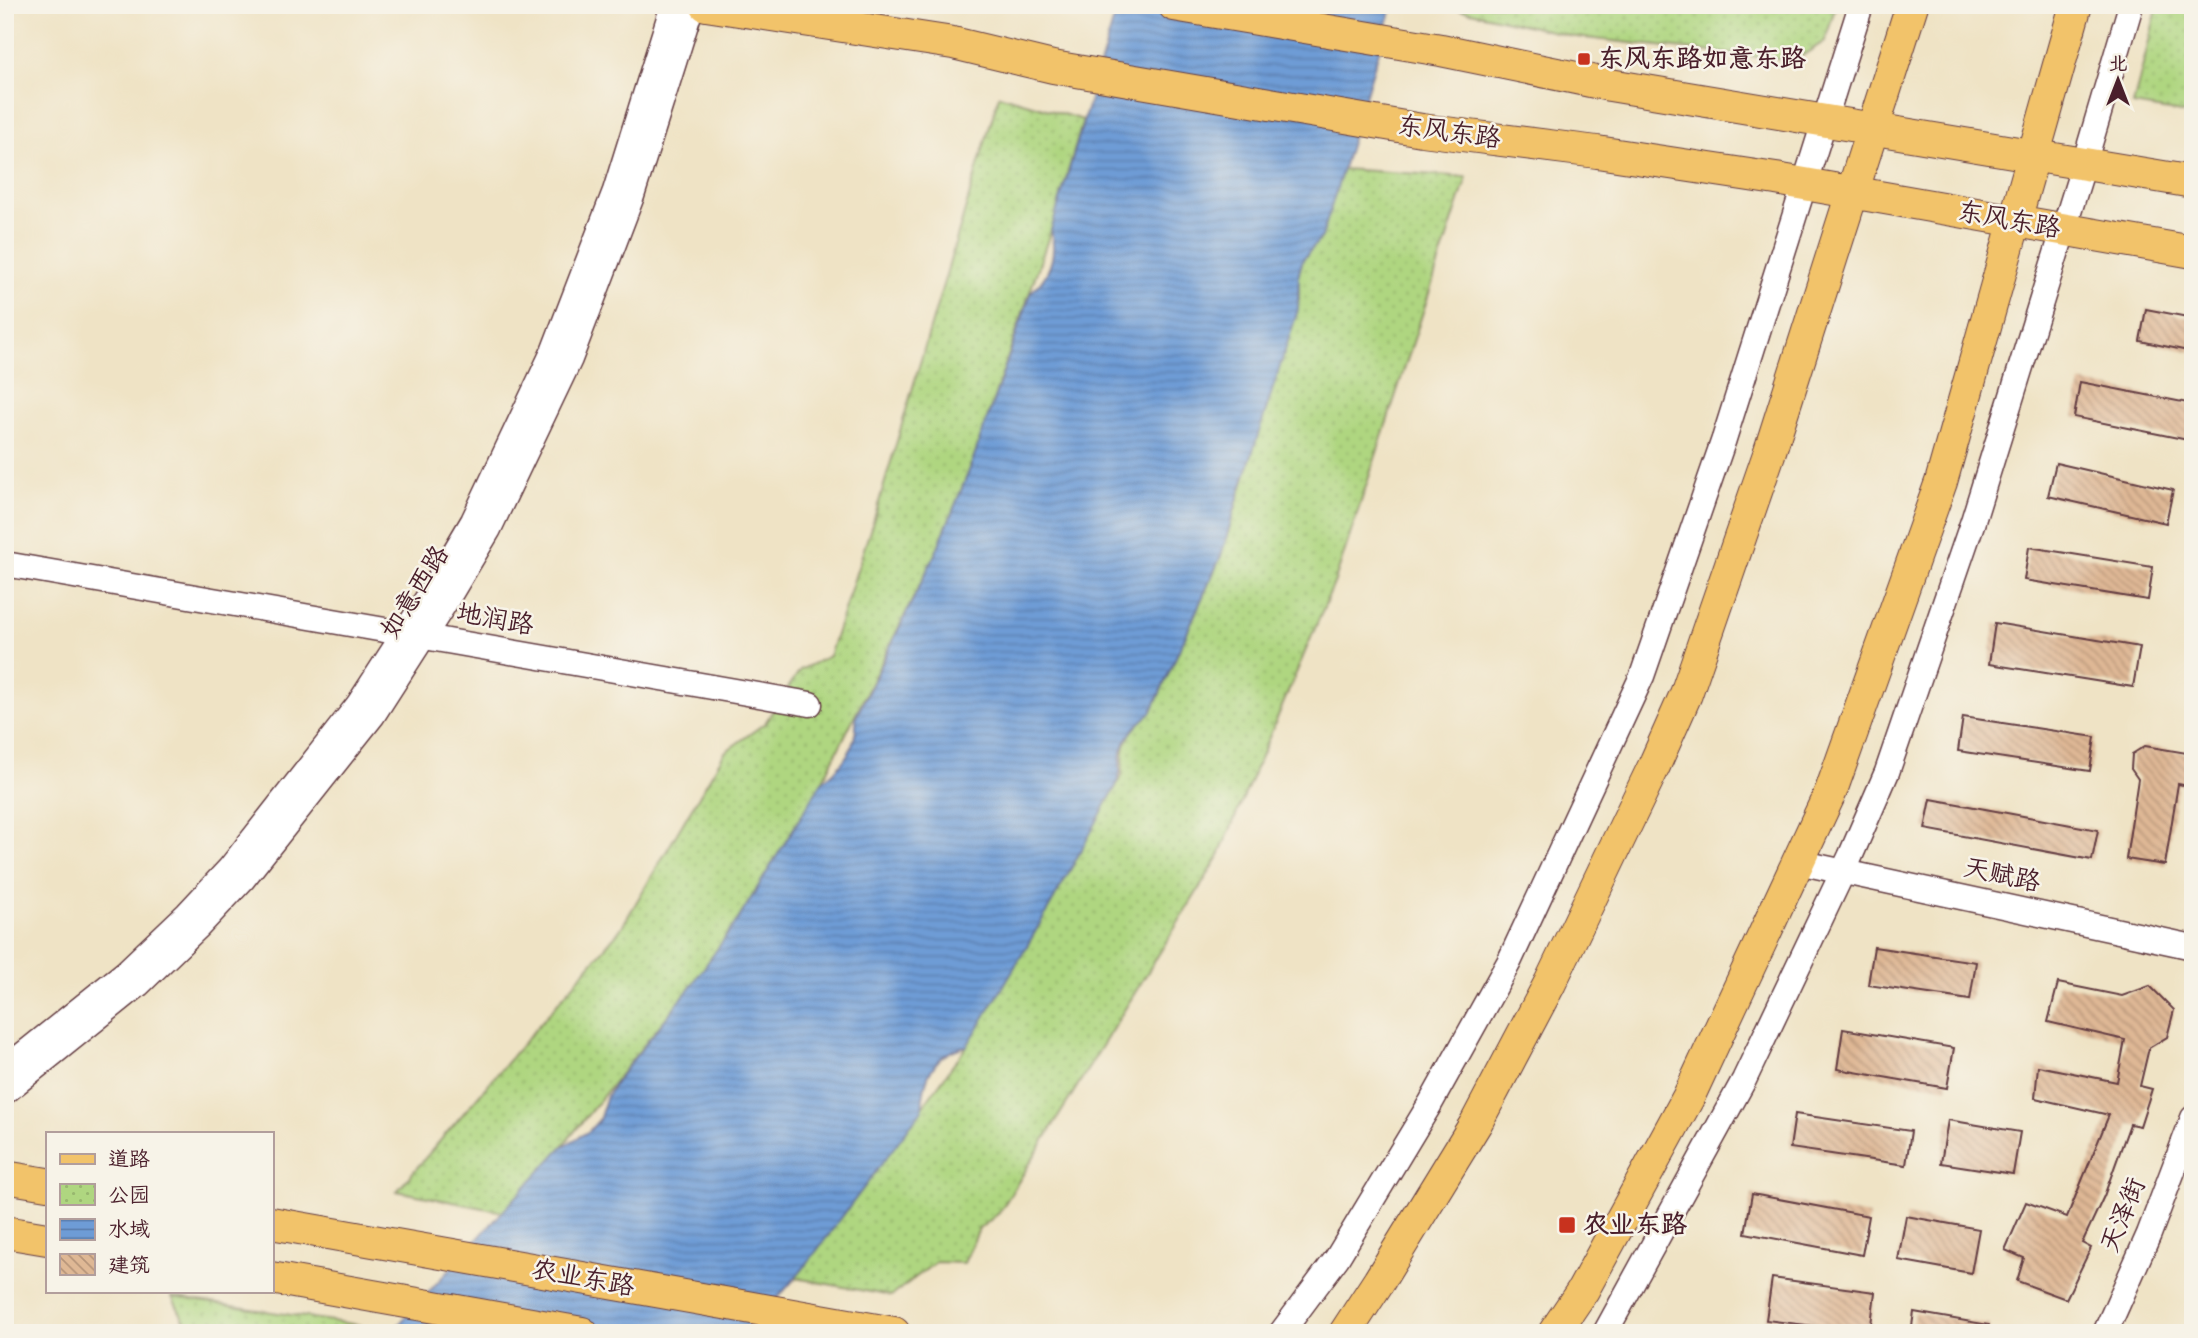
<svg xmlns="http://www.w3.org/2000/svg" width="2198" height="1338" font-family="'Architects Daughter','LXGW WenKai TC',sans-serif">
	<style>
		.park { fill: url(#park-dots); stroke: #7c7a56; stroke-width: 2 }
		.water { fill: url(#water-rules); stroke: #5c5e80; stroke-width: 2 }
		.building { fill: url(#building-back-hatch) }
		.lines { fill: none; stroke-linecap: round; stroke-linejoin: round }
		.minor-casing { stroke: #633c42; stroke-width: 27 }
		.major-casing { stroke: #633c42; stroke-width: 34 }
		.minor { stroke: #fff; stroke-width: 24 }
		.major { stroke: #f2c36a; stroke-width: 32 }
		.poi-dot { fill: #c8321e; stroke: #f7f3e8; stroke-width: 2.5 }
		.labels { text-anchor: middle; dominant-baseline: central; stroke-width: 5; stroke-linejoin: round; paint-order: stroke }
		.poi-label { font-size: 26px; font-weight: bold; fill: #4a1f2b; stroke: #f7f3e8; text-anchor: start }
		.street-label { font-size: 26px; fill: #4a1f2b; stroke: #f7f3e8 }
	</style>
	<defs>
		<pattern id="park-dots" width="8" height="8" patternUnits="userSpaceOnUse" patternTransform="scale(1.75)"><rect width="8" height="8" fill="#afd680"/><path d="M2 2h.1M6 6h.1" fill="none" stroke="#98b76f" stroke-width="1.8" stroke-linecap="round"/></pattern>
		<pattern id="water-rules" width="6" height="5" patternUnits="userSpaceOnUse" patternTransform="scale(1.75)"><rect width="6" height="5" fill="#6e9cd6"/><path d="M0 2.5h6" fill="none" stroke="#5c7fae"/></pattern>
		<pattern id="building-back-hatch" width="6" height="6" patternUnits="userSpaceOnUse" patternTransform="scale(1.75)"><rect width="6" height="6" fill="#dfb895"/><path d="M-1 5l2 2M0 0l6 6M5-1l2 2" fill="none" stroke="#b7957a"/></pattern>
	</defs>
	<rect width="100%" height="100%" fill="#f7f3e8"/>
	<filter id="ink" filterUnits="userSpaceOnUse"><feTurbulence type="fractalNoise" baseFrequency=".0143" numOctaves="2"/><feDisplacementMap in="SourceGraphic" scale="14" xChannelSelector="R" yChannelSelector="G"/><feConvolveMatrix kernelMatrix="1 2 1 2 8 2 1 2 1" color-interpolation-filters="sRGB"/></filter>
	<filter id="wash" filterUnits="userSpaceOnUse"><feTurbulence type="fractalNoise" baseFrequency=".00686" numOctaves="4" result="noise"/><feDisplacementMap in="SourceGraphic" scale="28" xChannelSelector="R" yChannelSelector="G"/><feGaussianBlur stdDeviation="1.57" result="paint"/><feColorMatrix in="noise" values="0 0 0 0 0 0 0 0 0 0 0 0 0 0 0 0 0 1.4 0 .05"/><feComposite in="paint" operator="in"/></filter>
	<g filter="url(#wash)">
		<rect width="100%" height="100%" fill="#efe3c5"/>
		<g class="park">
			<polygon points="1441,5 1836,5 1825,41 1794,61 1576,37"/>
			<polygon points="2158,5 2193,5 2193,115 2133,105"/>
			<polygon points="999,95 1083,120 1051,230 969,471 936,552 822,782 739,918 689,989 562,1147 503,1212 397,1191 620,930 725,752 765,723 800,670 829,656 877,509"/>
			<path d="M1342,169l125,8 -132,404 -117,277 -219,355 -20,16 -15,34 -28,-1 -45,34 -95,-18 171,-232 155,-270c2,-32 1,-41 29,-63l70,-157 78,-257v-26l4,-14 19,-23z"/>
			<polygon points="172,1297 359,1325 346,1333 191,1333"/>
		</g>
		<path class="water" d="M1118,5h275l-71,232 -19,22 -4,14 -1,37 -62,194 -15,52 -70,157c-14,11 -27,24 -30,43 -2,12 1,19 -5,30 -47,88 -96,175 -149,260 -34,7 -44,32 -45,64l-119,159 -56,64h-356l171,-186 27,-16 10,-11 8,-24 10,-16 72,-91 50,-71 83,-136c22,-17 36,-37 34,-65l80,-165 33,-81 62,-179c20,-17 26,-37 20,-62z"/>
		<g id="blocks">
			<g class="building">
				<polygon points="2146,309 2193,318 2193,352 2140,341"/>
				<polygon points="2080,382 2193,404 2193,441 2074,417"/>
				<polygon points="2056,463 2173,490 2166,523 2048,496"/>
				<polygon points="2029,547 2153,567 2148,600 2024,580"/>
				<polygon points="1995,623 2140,647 2133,687 1989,664"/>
				<polygon points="1963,717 2095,737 2090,771 1958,751"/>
				<polygon points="2145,746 2193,754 2193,787 2178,784 2165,865 2126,859 2138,779 2131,769 2132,754"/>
				<polygon points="1931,799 2098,830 2092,860 1925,829"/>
				<polygon points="1874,947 1976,962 1970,1000 1868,985"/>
				<polygon points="2058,983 2122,996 2150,986 2174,1010 2167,1037 2149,1048 2140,1086 2152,1089 2140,1126 2130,1124 2104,1196 2082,1243 2091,1248 2066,1299 2017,1281 2024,1258 2005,1250 2026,1202 2067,1217 2109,1115 2035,1098 2038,1066 2117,1082 2125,1040 2048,1022"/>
				<polygon points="1843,1029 1954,1048 1947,1088 1837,1069"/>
				<polygon points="1795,1114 1911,1131 1906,1165 1790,1148"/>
				<polygon points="1948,1120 2020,1132 2013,1174 1941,1163"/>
				<polygon points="1752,1194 1869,1216 1862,1255 1745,1233"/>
				<polygon points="1906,1216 1979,1229 1971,1273 1898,1260"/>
				<polygon points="1772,1278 1875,1292 1870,1333 1766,1320"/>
				<polygon points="1914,1312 1989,1325 1989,1333 1911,1333"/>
			</g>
		</g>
	</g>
	<g filter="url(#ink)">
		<use href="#blocks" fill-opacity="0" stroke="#633c42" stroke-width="2"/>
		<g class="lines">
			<g class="minor-casing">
				<g id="minor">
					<polyline points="5,564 810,704"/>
					<polyline points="1798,862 2193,947"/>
					<polyline points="5,1069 126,972 187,914 230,868 358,705 428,597 473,521 553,352 615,191 673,5"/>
					<polyline points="5,1092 138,985 199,926 243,879 373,715 443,606 489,529 570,359 632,196 692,5"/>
					<polyline points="1281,1333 1337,1258 1430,1104 1509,962 1642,676 1724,439 1861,5"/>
					<polyline points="1605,1333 1744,1080 1850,857 1887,772 1973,521 2084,164 2131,5"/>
					<polyline points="2105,1333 2149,1234 2193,1118"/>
				</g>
			</g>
			<g class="major-casing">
				<g id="major">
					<polyline points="706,5 953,43 1053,67 1422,130 1597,152 1776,179 2193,252"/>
					<polyline points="1174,5 1441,50 1610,85 2193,182"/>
					<polyline points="5,1177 47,1184"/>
					<polyline points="271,1223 894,1333"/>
					<polyline points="5,1232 47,1239"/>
					<polyline points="271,1278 582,1333"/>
					<polyline points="1345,1333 1379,1281 1476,1123 1550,983 1654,766 1686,694 1769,454 1912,5"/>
					<polyline points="1554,1333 1583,1290 1688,1098 1831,791 1941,482 2076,5"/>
				</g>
			</g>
			<use href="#minor" class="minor"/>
			<use href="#major" class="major"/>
		</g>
	</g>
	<g class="poi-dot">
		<rect x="1577" y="52" width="14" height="14" rx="3.5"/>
		<rect x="1558" y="1216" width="18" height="18" rx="3.5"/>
	</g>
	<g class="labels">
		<g class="poi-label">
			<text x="1598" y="59">东风东路如意东路</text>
			<text x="1583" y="1225">农业东路</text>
		</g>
		<g class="street-label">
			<text transform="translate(1449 132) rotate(8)">东风东路</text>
			<text transform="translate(2009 220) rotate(10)">东风东路</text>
			<text transform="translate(415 592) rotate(-58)">如意西路</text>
			<text transform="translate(495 619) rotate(10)">地润路</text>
			<text transform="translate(2002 875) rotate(12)">天赋路</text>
			<text transform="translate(2123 1215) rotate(-68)">天泽街</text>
			<text transform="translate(583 1278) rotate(10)">农业东路</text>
		</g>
	</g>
	<rect width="2198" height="1338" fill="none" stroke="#f7f3e8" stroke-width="28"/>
	<rect x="46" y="1132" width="228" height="161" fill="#f7f3e8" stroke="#b29e9c" stroke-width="2"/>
	<rect x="60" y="1154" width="35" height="10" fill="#f2c36a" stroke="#b29e9c" stroke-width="2"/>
	<text x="108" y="1166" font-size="21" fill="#4a1f2b">道路</text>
	<rect x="60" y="1184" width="35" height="21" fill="url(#park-dots)" stroke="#b29e9c" stroke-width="2"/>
	<text x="108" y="1202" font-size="21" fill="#4a1f2b">公园</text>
	<rect x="60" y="1219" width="35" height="21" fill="url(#water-rules)" stroke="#b29e9c" stroke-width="2"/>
	<text x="108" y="1236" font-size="21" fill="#4a1f2b">水域</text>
	<rect x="60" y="1254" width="35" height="21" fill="url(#building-back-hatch)" stroke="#b29e9c" stroke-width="2"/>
	<text x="108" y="1272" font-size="21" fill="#4a1f2b">建筑</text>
	<g transform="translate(2118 80)" stroke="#f7f3e8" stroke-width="5" paint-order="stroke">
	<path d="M0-5L12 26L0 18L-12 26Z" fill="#4a1f2b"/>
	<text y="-10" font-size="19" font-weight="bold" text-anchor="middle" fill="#4a1f2b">北</text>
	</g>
</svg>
